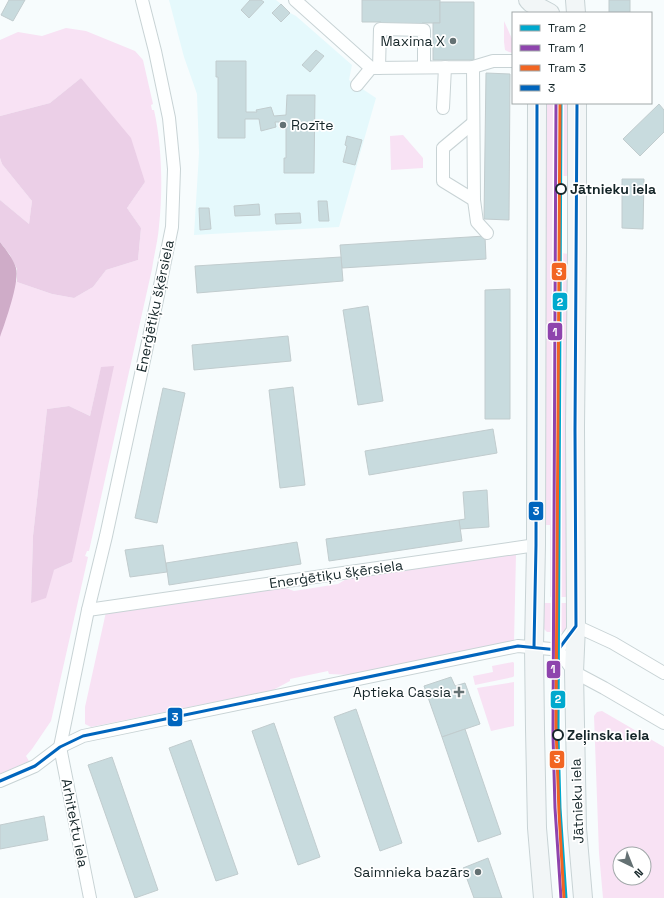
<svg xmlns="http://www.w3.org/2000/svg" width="664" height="898" font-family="'Space Grotesk',sans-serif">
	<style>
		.built { fill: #e5f9fc }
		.green { fill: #f8e2f4; fill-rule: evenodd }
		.forest { fill: #ebcfe7 }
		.water { fill: #cfacc8 }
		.building { fill: #c8dbde; stroke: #c1ccce }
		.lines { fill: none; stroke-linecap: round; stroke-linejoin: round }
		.street-casing { stroke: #c8d3d5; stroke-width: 14 }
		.secondary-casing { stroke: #c8d3d5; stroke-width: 20 }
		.street { stroke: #feffff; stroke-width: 12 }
		.secondary { stroke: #f2f6f7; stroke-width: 18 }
		.bus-1-casing { stroke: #fff; stroke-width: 6 }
		.bus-1 { stroke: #0065bd; stroke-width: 3 }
		.tram-1-casing { stroke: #fff; stroke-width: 6 }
		.tram-2-casing { stroke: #fff; stroke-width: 6 }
		.tram-3-casing { stroke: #fff; stroke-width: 6 }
		.tram-1 { stroke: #00a9ce; stroke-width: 3 }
		.tram-2 { stroke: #8e44ad; stroke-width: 3 }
		.tram-3 { stroke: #f26522; stroke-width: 3 }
		.poi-dot { fill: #647173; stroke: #fff; stroke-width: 1.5 }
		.stop-dot { fill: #fff; stroke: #152629; stroke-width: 2 }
		.labels { text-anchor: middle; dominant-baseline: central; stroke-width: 3.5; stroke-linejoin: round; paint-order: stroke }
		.poi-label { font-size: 14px; fill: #152629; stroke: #fff; text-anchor: end }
		.stop-label { font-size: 14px; font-weight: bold; fill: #152629; stroke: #fff; text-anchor: start }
		.street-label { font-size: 14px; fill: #152629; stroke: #fff }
		.line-badge { stroke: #fff; stroke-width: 1.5 }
		.badge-label { font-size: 11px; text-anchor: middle; font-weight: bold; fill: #fff }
	</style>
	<rect width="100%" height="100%" fill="#f7fcfd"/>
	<polygon class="built" points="169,0 276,0 281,4 272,13 290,13 296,16 352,65 349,80 376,98 339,227 194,235 199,153 197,94 184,57"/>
	<g class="green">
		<polygon points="504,21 513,41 513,53 509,52 505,50 504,42"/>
		<path d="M66,28l20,3 49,20 8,9 10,44 -2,1 1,5h2c8,36 9,79 5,116 -1,14 -5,29 -7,43l-63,282h-2l-2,5 3,1 -37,164 -19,28 -6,7 3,5 -29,13v-532l17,40 35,12 22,4 19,-11 13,-17 32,-10 3,-32 -14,-20 18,-26 -64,-104 -31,25 -50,13v-76l18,-8 24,4zM101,368l-29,194 -18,8 -23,32 2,-66 14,-127 22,-3 21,10z"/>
		<polygon points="546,103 568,103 568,176 563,176 562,253 568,254 566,597 550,597 550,525 546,525"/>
		<polygon points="403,135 423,158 423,168 391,170 390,136"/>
		<polygon points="0,158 2,164 32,201 29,224 0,200"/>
		<polygon points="510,553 516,555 514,642 351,675 329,674 328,671 290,679 290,681 273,690 91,727 85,724 85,707 106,612 280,586 294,591 338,584 348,578"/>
		<polygon points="544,603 566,603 566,630 564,632 547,632 544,629"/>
		<polygon points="513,662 514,663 514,676 513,677 475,685 473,676 493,672 492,666"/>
		<polygon points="514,682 514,726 491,731 477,688"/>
		<path d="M602,711l62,36v151h-61l-4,-45 -5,-137 3,-4zM620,854h24v24h-24z"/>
	</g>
	<g class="forest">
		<polygon points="81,78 131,138 145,182 127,208 141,228 138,260 106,270 93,287 74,298 52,294 17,282 17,269 10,255 0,242 0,200 29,224 32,201 2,164 0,158 0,116 50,103"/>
		<polygon points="114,366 72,562 54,570 46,598 31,603 33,536 47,409 69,406 90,416 101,367"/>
	</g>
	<path class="water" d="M0,242c6,8 13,16 16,26 4,13 -11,55 -16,69z"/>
	<g class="building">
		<polygon points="9,0 25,0 13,21 1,15"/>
		<polygon points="250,0 261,0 264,2 249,18 241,10"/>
		<polygon points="362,0 440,0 440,23 422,23 422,27 381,27 381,22 362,22"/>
		<rect x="609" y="0" width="21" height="13"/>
		<polygon points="440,2 474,2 474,60 433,60 433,23 440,23"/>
		<polygon points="281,4 290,13 281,22 272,13"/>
		<polygon points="316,50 324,56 310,72 302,65"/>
		<polygon points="216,61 246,61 246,112 257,112 256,110 271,107 274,116 286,115 287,95 315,95 314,173 284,173 284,158 286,158 286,122 275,122 276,127 261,131 259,119 245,119 245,138 218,138 218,77 216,77"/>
		<polygon points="486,73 510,74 509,220 484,219"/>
		<polygon points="659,104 664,110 664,132 640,156 623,139"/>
		<polygon points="347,136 362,140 355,165 343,162 347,146 345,145"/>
		<polygon points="622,179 644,179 643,229 622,228"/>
		<polygon points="318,201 327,201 329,221 319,221"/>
		<polygon points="259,204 260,215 235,216 234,206"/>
		<polygon points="199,208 209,208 211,229 200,230"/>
		<polygon points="300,213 301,223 276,224 275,214"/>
		<polygon points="485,236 486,259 342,268 340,245"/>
		<polygon points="341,257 343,281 197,293 195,266"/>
		<polygon points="510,289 510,419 485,419 485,290"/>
		<polygon points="368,306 383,401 358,405 343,310"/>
		<polygon points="288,336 291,361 194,370 192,345"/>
		<polygon points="293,387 305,485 280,488 269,390"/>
		<polygon points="163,388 185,393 157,523 135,518"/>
		<polygon points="493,429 497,453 369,475 365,451"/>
		<polygon points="487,490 489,527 460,529 459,520 465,519 463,492"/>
		<polygon points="459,520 462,541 329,561 326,539"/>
		<polygon points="297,542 301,564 169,585 166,563"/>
		<polygon points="163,545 167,572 130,577 125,550"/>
		<polygon points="451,677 455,686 465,683 480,724 442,737 424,686"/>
		<polygon points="356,709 402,843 380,851 334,717"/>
		<polygon points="274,723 320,857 298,865 252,731"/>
		<polygon points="465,729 501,834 478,842 442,737"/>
		<polygon points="191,740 238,874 216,881 169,748"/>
		<polygon points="112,757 158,890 135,898 88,765"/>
		<polygon points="44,816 48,840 0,849 0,825"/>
		<polygon points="488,858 502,898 474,898 463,868"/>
	</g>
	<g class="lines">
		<g class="street-casing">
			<g id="street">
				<polyline points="295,0 371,68 473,67 493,61 513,61"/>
				<polyline points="473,67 474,200 477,222 487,233"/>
				<polyline points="379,68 380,29 424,30 424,67"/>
				<polyline points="357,85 371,68"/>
				<polyline points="443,108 445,67"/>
				<polyline points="473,123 443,148 443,181 474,200"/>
				<polyline points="88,610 536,545"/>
				<polyline points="558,650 576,626 613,643 664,673"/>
				<polyline points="0,781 35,766 60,747 83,736 518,646 551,649 558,650 574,672 604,688 664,723"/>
				<polyline points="90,898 60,747 88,610 106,536 157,300 172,227 174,169 169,118 155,51 142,0"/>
			</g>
		</g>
		<g class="secondary-casing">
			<g id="secondary">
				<polyline points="528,0 531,3 550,13"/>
				<polyline points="575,0 576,13"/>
				<polyline points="537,103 536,545 534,647 535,729 537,828 543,898"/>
				<polyline points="577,103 577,250 575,427 576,626 574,672 577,828 583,898"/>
			</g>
		</g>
		<use href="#street" class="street"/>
		<use href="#secondary" class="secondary"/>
		<g class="bus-1-casing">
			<g id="bus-1">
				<polyline points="534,647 536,545 537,103"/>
				<polyline points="0,781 35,766 60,747 83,736 518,646 558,650 576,626 575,430 577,103"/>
			</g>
		</g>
		<use href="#bus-1" class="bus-1"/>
		<g class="tram-1-casing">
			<polyline id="tram-1" points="561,103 558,735 560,808 566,898"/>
		</g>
		<g class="tram-2-casing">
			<polyline id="tram-2" points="556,103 553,735 555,808 561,898"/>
		</g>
		<g class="tram-3-casing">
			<polyline id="tram-3" points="560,103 556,726 559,813 564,898"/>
		</g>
		<use href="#tram-1" class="tram-1"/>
		<use href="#tram-2" class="tram-2"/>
		<use href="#tram-3" class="tram-3"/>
	</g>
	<g class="poi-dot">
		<circle cx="453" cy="41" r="4"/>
		<circle cx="283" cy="125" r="4"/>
		<path d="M457 686h4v4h4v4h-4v4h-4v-4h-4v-4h4z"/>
		<circle cx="478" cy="872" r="4"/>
	</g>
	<g class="stop-dot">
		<circle cx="561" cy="189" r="5"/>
		<circle cx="558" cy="735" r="5"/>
	</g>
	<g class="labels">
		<g class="poi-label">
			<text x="445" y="41">Maxima X</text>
			<text x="291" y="125" text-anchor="start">Rozīte</text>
			<text x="451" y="692">Aptieka Cassia</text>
			<text x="470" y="872">Saimnieka bazārs</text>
		</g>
		<g class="stop-label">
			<text x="570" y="189">Jātnieku iela</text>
			<text x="567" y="735">Zeļinska iela</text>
		</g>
		<g class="street-label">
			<text transform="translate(155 306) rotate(-78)">Enerģētiķu šķērsiela</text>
			<text transform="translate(336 574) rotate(-8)">Enerģētiķu šķērsiela</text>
			<text transform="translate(577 801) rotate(-92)">Jātnieku iela</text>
			<text transform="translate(75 823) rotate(79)">Arhitektu iela</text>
		</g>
	</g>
	<g class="line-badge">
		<rect x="551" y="262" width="16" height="19" rx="4" fill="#f26522"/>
		<rect x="552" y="292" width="16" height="19" rx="4" fill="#00a9ce"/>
		<rect x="547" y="322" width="16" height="19" rx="4" fill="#8e44ad"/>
		<rect x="528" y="501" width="16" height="20" rx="4" fill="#0065bd"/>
		<rect x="546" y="660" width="15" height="19" rx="4" fill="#8e44ad"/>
		<rect x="550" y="690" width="16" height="19" rx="4" fill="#00a9ce"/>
		<rect x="167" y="707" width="16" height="20" rx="4" fill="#0065bd"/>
		<rect x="549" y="750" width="16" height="19" rx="4" fill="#f26522"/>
	</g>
	<g class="badge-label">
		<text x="559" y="276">3</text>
		<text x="560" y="306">2</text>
		<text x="555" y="336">1</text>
		<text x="536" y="515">3</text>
		<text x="553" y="673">1</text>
		<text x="558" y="703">2</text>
		<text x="175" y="721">3</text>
		<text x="557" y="763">3</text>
	</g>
	<rect x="512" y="12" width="140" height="92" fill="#ffffff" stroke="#a1a8a9"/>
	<rect x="520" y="25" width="20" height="6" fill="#00a9ce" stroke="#a1a8a9"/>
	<text x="548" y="32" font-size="12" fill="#152629">Tram 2</text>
	<rect x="520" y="45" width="20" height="6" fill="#8e44ad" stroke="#a1a8a9"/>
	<text x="548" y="52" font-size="12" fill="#152629">Tram 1</text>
	<rect x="520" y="65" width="20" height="6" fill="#f26522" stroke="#a1a8a9"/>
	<text x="548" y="72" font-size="12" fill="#152629">Tram 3</text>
	<rect x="520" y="85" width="20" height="6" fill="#0065bd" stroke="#a1a8a9"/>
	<text x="548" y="92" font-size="12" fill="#152629">3</text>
	<g transform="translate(632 866) rotate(137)"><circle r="19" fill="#ffffff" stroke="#a1a8a9"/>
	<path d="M0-3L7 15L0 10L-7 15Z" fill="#647173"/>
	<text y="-6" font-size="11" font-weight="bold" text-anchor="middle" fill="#152629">N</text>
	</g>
</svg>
